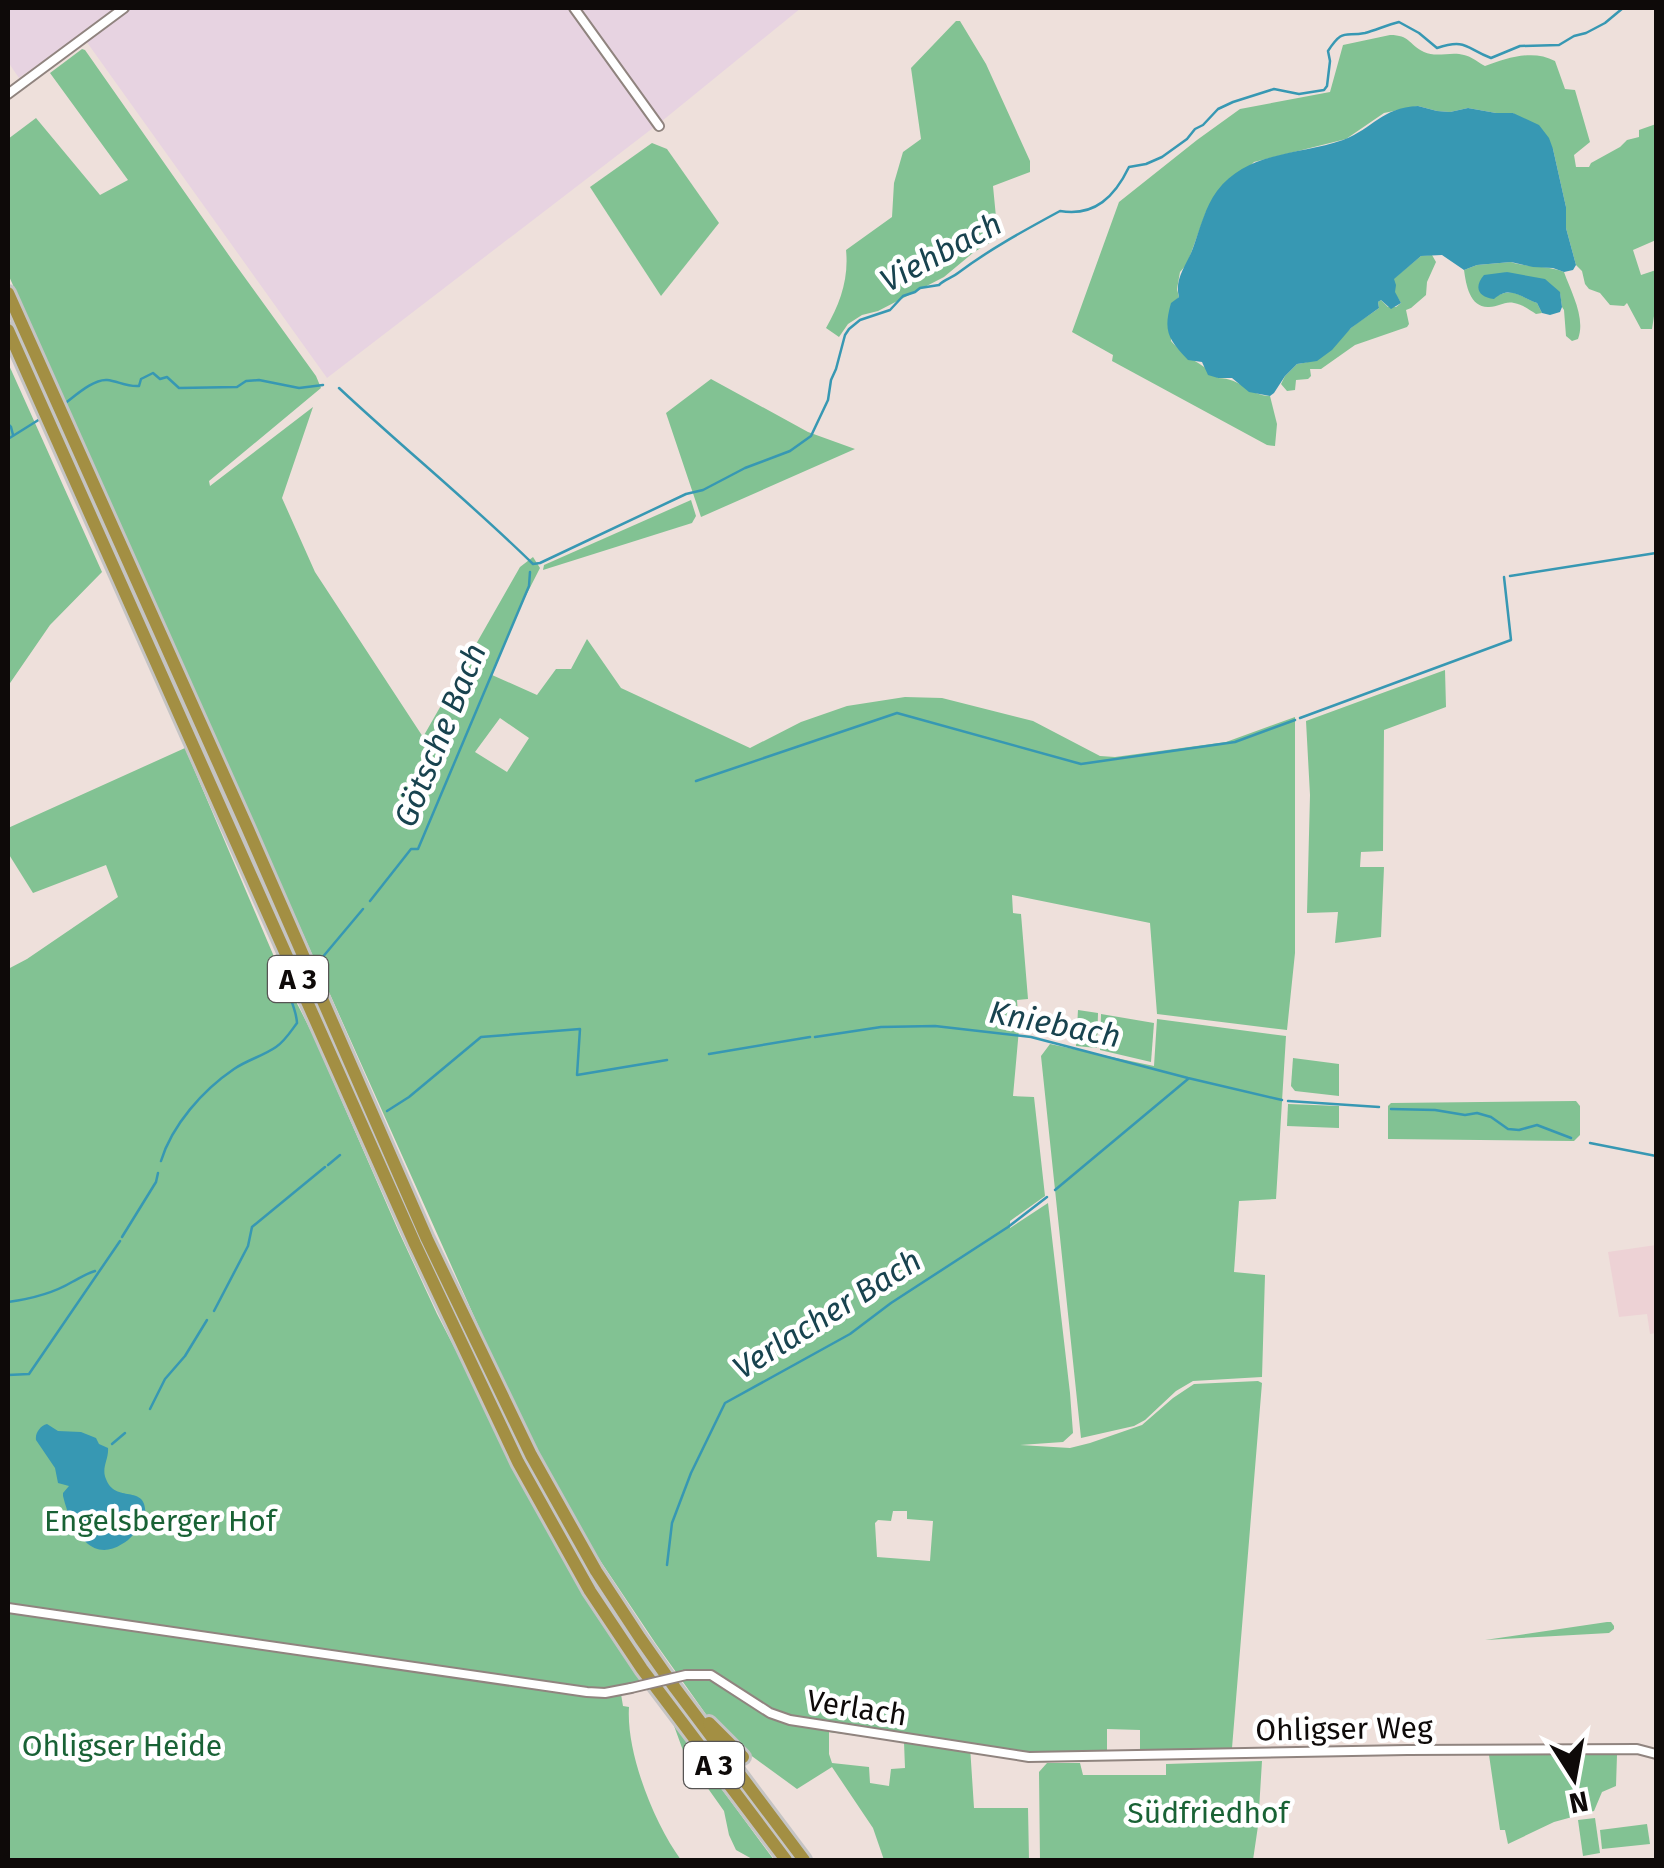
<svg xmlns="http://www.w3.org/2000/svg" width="1664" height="1868" font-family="'Fira Sans',sans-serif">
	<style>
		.industrial { fill: #e7d3e1 }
		.education { fill: #edd2d5 }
		.green { fill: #82c293; fill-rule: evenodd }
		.water { fill: #3798b3 }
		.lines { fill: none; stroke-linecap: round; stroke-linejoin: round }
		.stream { stroke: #3798b3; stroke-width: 2.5 }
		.tertiary-casing { stroke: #90847f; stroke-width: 12 }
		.motorway-casing { stroke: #c5c4c4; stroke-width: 18 }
		.tertiary { stroke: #fff; stroke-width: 8 }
		.motorway { stroke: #a38f43; stroke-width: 12 }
		.tertiary-bridge-casing { stroke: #90847f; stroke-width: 12; stroke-linecap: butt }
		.tertiary-bridge { stroke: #fff; stroke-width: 8 }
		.labels { text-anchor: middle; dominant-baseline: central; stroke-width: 9; stroke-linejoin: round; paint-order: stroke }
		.shield { fill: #fff; stroke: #565453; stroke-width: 2.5 }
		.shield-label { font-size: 28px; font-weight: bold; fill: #0e0a09 }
		.park-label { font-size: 30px; fill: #196235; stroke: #fff }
		.street-label { font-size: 30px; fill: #0e0a09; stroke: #fff }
		.water-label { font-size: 32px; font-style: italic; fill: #18434f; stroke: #fff }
	</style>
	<rect width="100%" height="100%" fill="#eee0db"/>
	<polygon class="industrial" points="8,8 801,8 662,121 327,378 81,34 19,78 8,62"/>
	<polygon class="education" points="1656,1245 1656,1333 1650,1334 1647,1314 1619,1317 1608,1252"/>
	<g class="green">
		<path d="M956,21h4l26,43 44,97v11l-37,14 5,52 -24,14 -30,25 -66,34 -16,4 -14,9 -9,13 -13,-9c14,-24 23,-49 20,-78l46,-33 2,-34 9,-31 18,-13 -10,-71z"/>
		<path d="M1390,35c20,0 18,9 34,17 13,6 27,-1 40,3 7,1 15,8 21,11 22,-8 48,-17 70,-5l10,28 10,1 15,52 -16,13 2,12h13l2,-4 29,-16 7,-7 12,-3v-7l17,-6v116l-23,10 8,25 15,-5v33l-4,26h-11l-14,-26 -3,3 -14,-1 -10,-12 -11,-4 -4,-5 -3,-13 -6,-6 -10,-37v-21l-13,-58 -40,-36h-17l-28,-5 -18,4 -13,-1 -19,-5 -34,7 -38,26 -92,23 -48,50 -19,52 -7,8 -3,17 2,8 -3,3 -5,41c16,19 29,20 47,37 23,0 32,18 52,18l7,28 -2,22 -8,-1 -155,-84 1,-6 -41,-23 47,-130 78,-62 43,-31 90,-17 13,-47z"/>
		<path d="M82,49l3,1 150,214 81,112 5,12 -112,93 1,5 103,-79 -31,91 33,74 108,165 97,-170 13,-10 7,11 -23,45 -25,62 45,20 19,-26h15l16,-30 34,49 129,60 51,-26 46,-16 58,-9 37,1 91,23 67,35 15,1 111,-15 69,-25v236l-8,77 -130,-16 -7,-91 -138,-28 1,18 8,1 7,85 -11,1 2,29 -6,67 21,1 11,99 -35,25v7l38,-25 22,190 3,40 -10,9 -43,3 50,3 20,-5 52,-18 31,-27 21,-14 64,-3 4,2 -30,365 -92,4v-22l-33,-1v22l-79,2 -58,-7 4,62h54l1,52h-145l-11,-32 -41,-61 -35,22 -63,-46 -24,-23 -54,-76 -81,-121 -60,-115 -507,-1134v-135l28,-21 64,77 28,-15 -78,-107zM500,718l29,20 -22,34 -32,-20zM893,1511h14v8l26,2 -3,40 -53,-4 -2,-34 3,-3 13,1zM829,1732l75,10 1,26 -14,1 -2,17 -19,-3 -1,-16 -37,-4 -3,-9z"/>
		<polygon points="652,143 667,149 719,223 661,296 590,187"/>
		<path d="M1432,255l4,7 -9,20 -1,13 -15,13 -5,2 3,14 -2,3 -52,18 -34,24h-11l1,7 -3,3 -12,1 -1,10 -8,1 -6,-7 4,-8 12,-12c28,-3 35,-19 54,-36 8,-7 19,-13 28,-20l-1,-6 3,-2 7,7h8l5,-4 -7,-11 -1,-13 28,-23z"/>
		<path d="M1511,262c18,6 36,3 53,10 7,20 22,46 14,67l-6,2 -6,-5 -2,-26 -2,-3 -2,-14 -54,-21 -8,23c18,-7 22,2 39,8l5,10 -6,1c-7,-4 -14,-10 -22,-11 -10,-2 -15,4 -25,4 -19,1 -23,-22 -25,-37l13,-5z"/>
		<polygon points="8,363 102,572 50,625 8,686"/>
		<polygon points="711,379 808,432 855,449 701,517 666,413"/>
		<polygon points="691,500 696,516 692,523 543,570 544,565"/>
		<polygon points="1445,670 1446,707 1384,730 1383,851 1361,852 1360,867 1384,867 1381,937 1335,943 1338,912 1307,913 1310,795 1306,721"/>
		<path d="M185,748l93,218 35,69 85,195 39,84 143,276 61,91 -21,7 3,18 6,1c-3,46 25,116 52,153h-673v-891l19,-10 91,-62 -12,-32 -73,28 -25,-40v-25z"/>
		<polygon points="1078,1010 1098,1013 1097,1048 1076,1046"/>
		<polygon points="1101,1014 1154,1023 1151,1062 1100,1050"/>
		<polygon points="1157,1019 1286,1036 1276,1199 1239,1201 1234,1272 1265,1275 1262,1377 1193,1381 1176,1391 1145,1420 1134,1426 1081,1438 1041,1056 1050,1044 1154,1066"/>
		<polygon points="1293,1058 1339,1064 1339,1096 1295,1091 1291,1086"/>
		<polygon points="1576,1101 1580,1106 1580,1135 1574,1141 1388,1139 1388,1106 1391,1103"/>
		<polygon points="1288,1104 1339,1106 1339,1128 1287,1126"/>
		<polygon points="1607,1622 1611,1622 1614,1626 1614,1629 1609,1633 1485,1640"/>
		<polygon points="673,1723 774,1860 754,1860 736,1850 729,1835 724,1811 685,1756"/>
		<polygon points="1489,1755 1617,1755 1616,1786 1602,1792 1594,1811 1554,1822 1508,1844 1505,1830 1500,1830"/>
		<polygon points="1262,1761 1258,1826 1253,1860 1040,1860 1039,1772 1047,1763 1080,1763 1083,1775 1166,1775 1166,1764"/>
		<polygon points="1595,1818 1600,1853 1583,1856 1578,1820"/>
		<polygon points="1647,1824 1650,1844 1602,1849 1600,1830"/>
	</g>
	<g class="water">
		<path d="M1418,106l19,5 13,1 18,-4 28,5h17l26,12 10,13 4,11 13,58v21l10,37 -3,5 -9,2 -11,-4 -20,-1 -22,-5 -34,3 -13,5 -22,-15 -21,1 -27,23 2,6 -1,7 6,11 -10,6 -10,-9 -3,2 1,6 -28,20 -19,22 -15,11 -20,3 -12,12 -11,17 -4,3 -21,-4 -17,-14h-14l-10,-3 -6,-13 -14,-2c-20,-21 -25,-29 -17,-57l8,-6c-5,-19 8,-32 14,-49 7,-19 12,-41 24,-57 30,-40 83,-36 126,-51 31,-12 38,-32 75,-34z"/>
		<path d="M1507,272l38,7 15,13 2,15 -2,5 -10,3 -8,-2 -5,-10c-17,-6 -27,-18 -43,-4 -15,-2 -21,-11 -10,-24z"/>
		<path d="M47,1424l11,7 23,1 15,6 3,6 9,4c1,11 -7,20 -2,31 10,27 44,1 39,41 -7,8 -13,19 -23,24 -34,22 -53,-22 -59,-48v-3l6,-7 -11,-3 -3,-15 -19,-28c-1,-7 4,-14 11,-16z"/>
	</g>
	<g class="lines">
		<g class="stream">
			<path d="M339,388c64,60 132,115 194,176l7,-1 146,-69 17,-4 42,-22 45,-17 21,-15 17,-36 3,-20 5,-11 9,-34 4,-6 11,-9 30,-10 13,-14 12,-4 5,-4 19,-3c6,-6 13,-7 19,-12 32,-24 67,-43 102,-62 35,6 55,-15 69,-44l17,-3 16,-7 25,-18 8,-10 8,-4 15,-16 15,-7 41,-13 25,5 25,-4 3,-4 3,-25 -2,-10c15,-23 16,-14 37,-18 11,-3 22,-8 34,-11l20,11 18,15c30,-10 29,1 54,10l29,-12 39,-1 15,-9 12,-3 19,-10 18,-15"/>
			<path d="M64,404c11,-8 29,-25 43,-24 11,1 19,7 32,6l2,-7 12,-6 7,6 7,-2 12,11 58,-1 9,-6 13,-1 40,8 24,-3"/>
			<polyline points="8,424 11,427 13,435"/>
			<polyline points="8,439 40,419"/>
			<polyline points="1510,576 1656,553"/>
			<polyline points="1300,718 1511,640 1504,577"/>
			<polyline points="696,781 897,713 1081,764 1235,742 1295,720"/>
			<polyline points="370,901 411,849 418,849 529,586 530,572"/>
			<polyline points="316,965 363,909"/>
			<polyline points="815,1037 881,1027 935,1026 1031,1037 1188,1078 1282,1100"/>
			<polyline points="709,1054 810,1037"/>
			<polyline points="1288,1101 1379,1107"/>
			<polyline points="1391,1109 1435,1110 1465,1115 1477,1113 1491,1117 1508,1129 1519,1130 1537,1125 1571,1138"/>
			<polyline points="387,1111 409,1097 481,1037 580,1029 577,1075 667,1060"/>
			<polyline points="1590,1143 1656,1156"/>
			<path d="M161,1161c11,-36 42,-71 73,-92 13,-9 29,-13 42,-22 9,-6 15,-16 21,-24 -1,-17 -10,-28 -12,-43"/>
			<polyline points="328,1165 340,1155"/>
			<polyline points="1055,1190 1188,1079"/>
			<polyline points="122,1237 156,1182 158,1173"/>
			<path d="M8,1302c22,-3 44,-8 64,-20 8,-4 13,-8 23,-11"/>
			<polyline points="214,1311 248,1246 252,1227 325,1167"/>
			<polyline points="8,1375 29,1374 120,1241"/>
			<polyline points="150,1409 165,1379 185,1356 207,1320"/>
			<polyline points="112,1444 125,1433"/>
			<polyline points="667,1565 672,1523 691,1473 725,1403 850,1334 891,1303 1008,1227 1047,1197"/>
		</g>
		<g class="tertiary-casing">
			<g id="tertiary">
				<polyline points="574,8 659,126"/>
				<polyline points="8,94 124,8"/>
				<polyline points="8,1608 587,1692 605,1693 631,1688"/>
				<polyline points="686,1675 711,1675 770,1713 790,1720 1029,1757 1407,1750 1637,1749 1656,1754"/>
			</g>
		</g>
		<g class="motorway-casing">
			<g id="motorway">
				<polyline points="8,293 247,827 427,1239 531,1455 596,1571 640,1638 675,1688 804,1860"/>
				<polyline points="8,330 415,1244 518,1462 590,1591 642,1669 786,1860"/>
				<polyline points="709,1723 743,1757"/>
			</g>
		</g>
		<use href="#tertiary" class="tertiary"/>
		<use href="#motorway" class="motorway"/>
		<g class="tertiary-bridge-casing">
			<polyline id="tertiary-bridge" points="631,1688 686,1675"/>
		</g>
		<use href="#tertiary-bridge" class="tertiary-bridge"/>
	</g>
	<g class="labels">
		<g class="shield">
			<rect x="268" y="956" width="60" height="46" rx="8"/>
			<rect x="684" y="1742" width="60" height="46" rx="8"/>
		</g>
		<g class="shield-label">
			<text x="298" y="979">A 3</text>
			<text x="714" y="1765">A 3</text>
		</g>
		<g class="park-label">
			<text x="160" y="1521">Engelsberger Hof</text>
			<text x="122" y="1746">Ohligser Heide</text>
			<text x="1208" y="1813">Südfriedhof</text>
		</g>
		<g class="street-label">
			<text transform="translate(857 1708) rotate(9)">Verlach</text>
			<text transform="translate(1344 1729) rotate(-1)">Ohligser Weg</text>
		</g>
		<g class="water-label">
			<text transform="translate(941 252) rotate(-28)">Viehbach</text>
			<text transform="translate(440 735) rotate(-68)">Götsche Bach</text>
			<text transform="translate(1055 1024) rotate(11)">Kniebach</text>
			<text transform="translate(827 1314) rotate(-32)">Verlacher Bach</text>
		</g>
	</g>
	<rect width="1664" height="1868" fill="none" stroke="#0e0a09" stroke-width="20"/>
	<g transform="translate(1574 1778) rotate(169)" stroke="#ffffff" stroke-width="8" paint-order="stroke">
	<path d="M0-8L18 38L0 25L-18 38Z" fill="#0e0a09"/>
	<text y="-15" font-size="28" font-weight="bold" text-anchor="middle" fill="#0e0a09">N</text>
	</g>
</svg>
